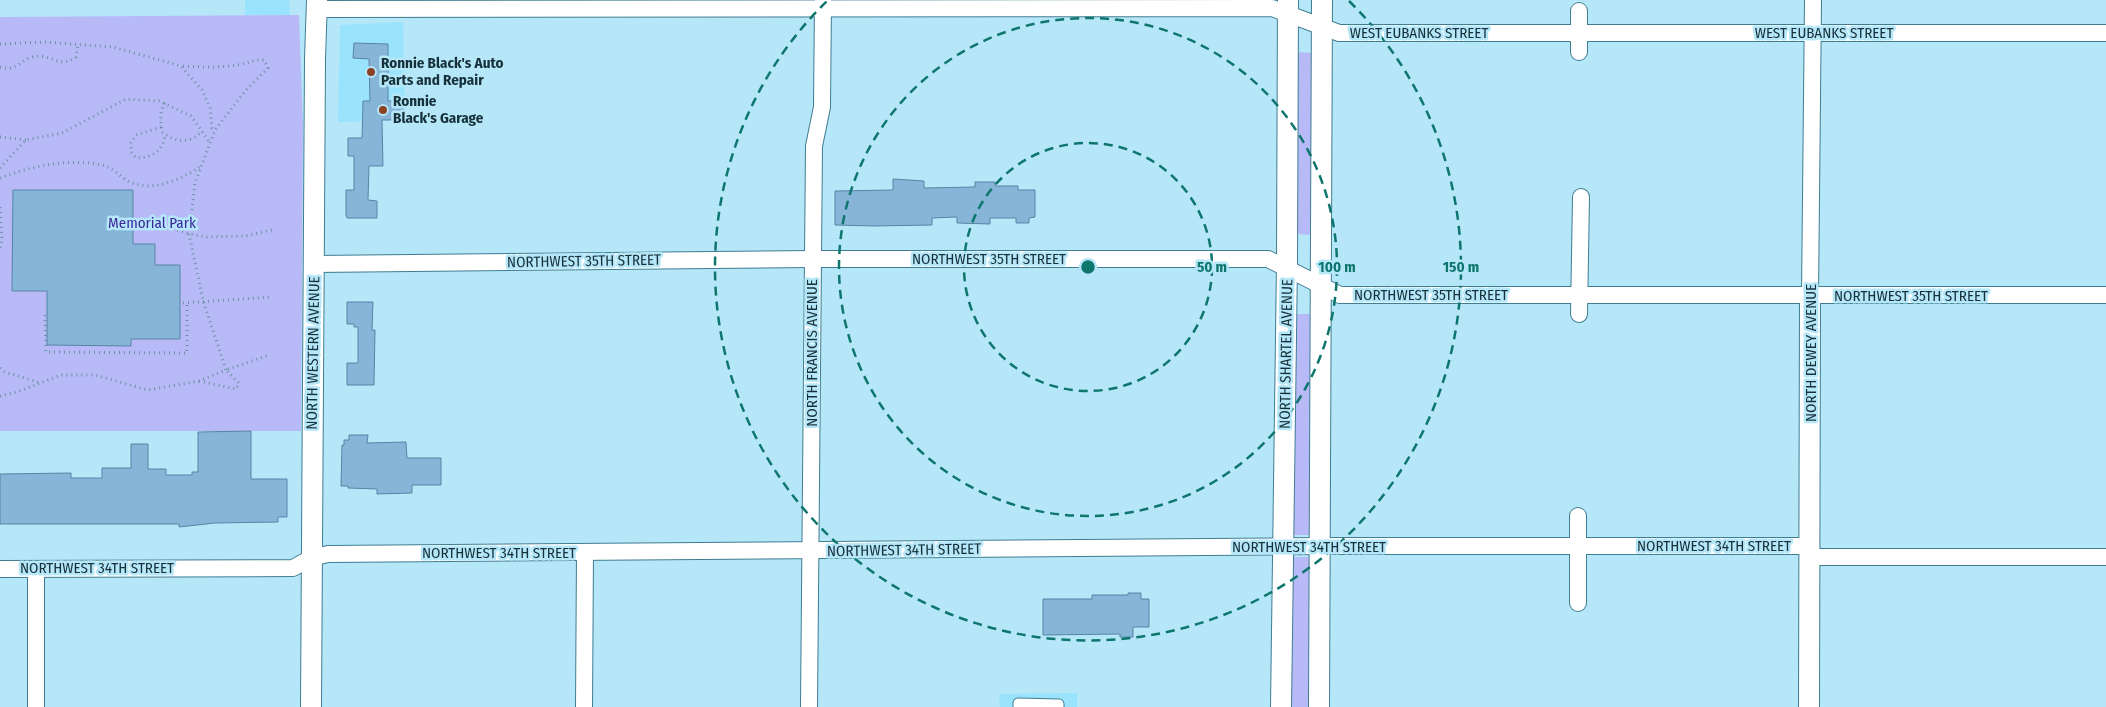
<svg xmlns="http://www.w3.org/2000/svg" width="2106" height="707" font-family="'Fira Sans Condensed',sans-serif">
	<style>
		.built { fill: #9ae3fd }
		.green { fill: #b8baf8 }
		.building { fill: #87b5d8; stroke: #5784a5 }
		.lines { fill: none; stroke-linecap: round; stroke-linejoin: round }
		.service-casing { stroke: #3f7d91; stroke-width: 11 }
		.minor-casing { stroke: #3f7d91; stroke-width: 18 }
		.tertiary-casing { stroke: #3f7d91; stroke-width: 22 }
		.path { stroke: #6c93a1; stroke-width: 3; stroke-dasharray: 1 4; stroke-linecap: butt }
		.service { stroke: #fff; stroke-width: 9 }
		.minor { stroke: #fff; stroke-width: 16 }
		.tertiary { stroke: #fff; stroke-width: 20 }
		.ring { fill: none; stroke: #0f766e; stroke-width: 2.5; stroke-dasharray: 9 6 }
		.poi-dot { fill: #8a4223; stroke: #b5e7f9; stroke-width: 2 }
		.labels { text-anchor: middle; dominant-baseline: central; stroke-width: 5; stroke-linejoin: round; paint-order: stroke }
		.street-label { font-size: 15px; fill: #17313a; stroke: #b5e7f9 }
		.poi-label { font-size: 15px; font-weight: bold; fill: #17313a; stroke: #b5e7f9; text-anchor: start }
		.park-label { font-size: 15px; fill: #3c279b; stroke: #b5e7f9 }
		.centre { fill: #0f766e; stroke: #b5e7f9; stroke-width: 2.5 }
		.ring-label { font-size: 15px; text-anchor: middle; font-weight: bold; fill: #0f766e; stroke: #b5e7f9; stroke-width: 5; stroke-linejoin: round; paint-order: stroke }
	</style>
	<rect width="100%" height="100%" fill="#b5e7f9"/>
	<g class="built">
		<polygon points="245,0 289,0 290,15 245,15"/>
		<polygon points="403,22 405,120 338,122 340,25"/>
		<polygon points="1077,693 1077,707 1000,707 999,694"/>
	</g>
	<g class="green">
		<polygon points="299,15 303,125 301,431 0,431 0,17"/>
		<polygon points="1296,52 1313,53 1313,228 1309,235 1297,234"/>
		<polygon points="1296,314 1310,314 1313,317 1311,535 1292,535 1294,317"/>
		<polygon points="1290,557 1312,557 1311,707 1289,707"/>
	</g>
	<g class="building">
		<polygon points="354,43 388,44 388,101 403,101 403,120 382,120 383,166 369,166 368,200 377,201 377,218 347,218 346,215 346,190 354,190 354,156 348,156 348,138 362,138 363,101 370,101 369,59 353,58"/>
		<polygon points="893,179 924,181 924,188 975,187 975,182 995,182 995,186 1018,186 1018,190 1035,190 1035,217 1029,218 1029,223 1016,223 1016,218 990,218 990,224 957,223 957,217 932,218 932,225 874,226 835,225 835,191 893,190"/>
		<polygon points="13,190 133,190 133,244 155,244 155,265 180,265 180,339 131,339 131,346 47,345 47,291 12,291"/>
		<polygon points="347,302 373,302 372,330 375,330 374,385 347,385 347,363 358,363 358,327 354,327 354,324 347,324"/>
		<polygon points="251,431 251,479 287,479 287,517 278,517 278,522 215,523 179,527 179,524 0,524 0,474 71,473 71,478 102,478 102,468 131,468 131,444 148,444 148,469 166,469 166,475 192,475 192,472 198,472 198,432"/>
		<polygon points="349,435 368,435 367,443 406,442 407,458 441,458 441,485 412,485 412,493 377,494 377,489 348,488 348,486 341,486 342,445 344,445 344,440 349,440"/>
		<polygon points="1128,593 1141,593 1141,599 1149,599 1149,627 1133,627 1133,637 1120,637 1120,634 1043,635 1043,599 1092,599 1092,595 1128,595"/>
	</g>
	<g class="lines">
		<g class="service-casing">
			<polyline id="service" points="1018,707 1018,703 1059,704 1059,707"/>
		</g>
		<g class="minor-casing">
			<g id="minor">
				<polyline points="317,9 1272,8 1339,33 2106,33"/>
				<polyline points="1579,11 1579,52"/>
				<polyline points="314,264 812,259 1268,259 1340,295 2106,295"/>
				<polyline points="1810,296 1813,0"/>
				<polyline points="1579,314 1581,197"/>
				<polyline points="1578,516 1578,603"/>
				<polyline points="1810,557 2106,557"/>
				<polyline points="0,569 293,568 311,558 328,554 1319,546 1810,546"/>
				<polyline points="36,569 36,707"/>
				<polyline points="584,707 585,553"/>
				<polyline points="809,707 814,146 822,107 823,0"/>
			</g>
		</g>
		<g class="tertiary-casing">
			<g id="tertiary">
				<polyline points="311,707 315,59 317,0"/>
				<polyline points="1281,707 1287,262 1288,0"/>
				<polyline points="1319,707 1322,0"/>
				<polyline points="1809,707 1810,296"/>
			</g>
		</g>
		<g class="path">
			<polyline points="0,44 44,42 113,47 181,66 202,90 210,108 212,128 215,130"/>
			<path d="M0,67c17,5 20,-7 32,-10 20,-5 25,13 44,0l2,-13"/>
			<path d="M165,103c-6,9 -4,19 -3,29 14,11 28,12 40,-1"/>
			<path d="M161,127l-25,8 -5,8v9l5,6c16,0 27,-7 29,-23"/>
			<polyline points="0,137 26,140"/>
			<polyline points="0,168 26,140 62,133 126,99 159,101 191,116 210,143"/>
			<path d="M0,178c32,-12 68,-20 102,-13 11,2 17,11 26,16 25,12 51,-1 72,-14"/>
			<polyline points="0,207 2,240 0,248"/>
			<polyline points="133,226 165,226 189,234 207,237 245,236 272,230"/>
			<polyline points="183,303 271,297"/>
			<polyline points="45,315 46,352 187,353 187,302"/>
			<polyline points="0,368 5,372 41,383"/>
			<polyline points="199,381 236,389 239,383 226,370 269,355"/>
			<path d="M0,396l17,-4 44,-17h34l53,15 51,-9 27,-11 -23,-70 -14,-66 6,-51 20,-53 31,-40 22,-22 -4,-8c-10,-1 -18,4 -27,5 -19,3 -38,2 -56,1"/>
		</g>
		<use href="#service" class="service"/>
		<use href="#minor" class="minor"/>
		<use href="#tertiary" class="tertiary"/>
	</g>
	<g class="ring">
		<circle cx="1088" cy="267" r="124"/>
		<circle cx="1088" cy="267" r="249"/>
		<path d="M1349 1A373 373 0 1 1 827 1"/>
	</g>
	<g class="poi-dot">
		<circle cx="371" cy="72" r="5"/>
		<circle cx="383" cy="110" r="5"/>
	</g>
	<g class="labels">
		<g class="street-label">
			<text x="1419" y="33">WEST EUBANKS STREET</text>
			<text x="1824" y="33">WEST EUBANKS STREET</text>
			<text x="989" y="259">NORTHWEST 35TH STREET</text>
			<text transform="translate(584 261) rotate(-1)">NORTHWEST 35TH STREET</text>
			<text x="1431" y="295">NORTHWEST 35TH STREET</text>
			<text x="1911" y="296">NORTHWEST 35TH STREET</text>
			<text transform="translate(313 353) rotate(-89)">NORTH WESTERN AVENUE</text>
			<text transform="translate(812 353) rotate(-90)">NORTH FRANCIS AVENUE</text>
			<text transform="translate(1811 353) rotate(-90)">NORTH DEWEY AVENUE</text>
			<text transform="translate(1286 354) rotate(-89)">NORTH SHARTEL AVENUE</text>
			<text x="1714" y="546">NORTHWEST 34TH STREET</text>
			<text x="1309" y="547">NORTHWEST 34TH STREET</text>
			<text transform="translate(904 550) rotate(-1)">NORTHWEST 34TH STREET</text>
			<text x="499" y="553">NORTHWEST 34TH STREET</text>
			<text x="97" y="568">NORTHWEST 34TH STREET</text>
		</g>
		<g class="poi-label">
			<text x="381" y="63">Ronnie Black's Auto<tspan x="381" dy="17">Parts and Repair</tspan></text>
			<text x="393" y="101">Ronnie<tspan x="393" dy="17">Black's Garage</tspan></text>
		</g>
		<g class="park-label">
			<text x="152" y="223">Memorial Park</text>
		</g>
	</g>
	<circle cx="1088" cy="267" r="8" class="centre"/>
	<g class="ring-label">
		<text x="1212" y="272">50 m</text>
		<text x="1337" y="272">100 m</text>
		<text x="1461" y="272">150 m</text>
	</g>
</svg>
